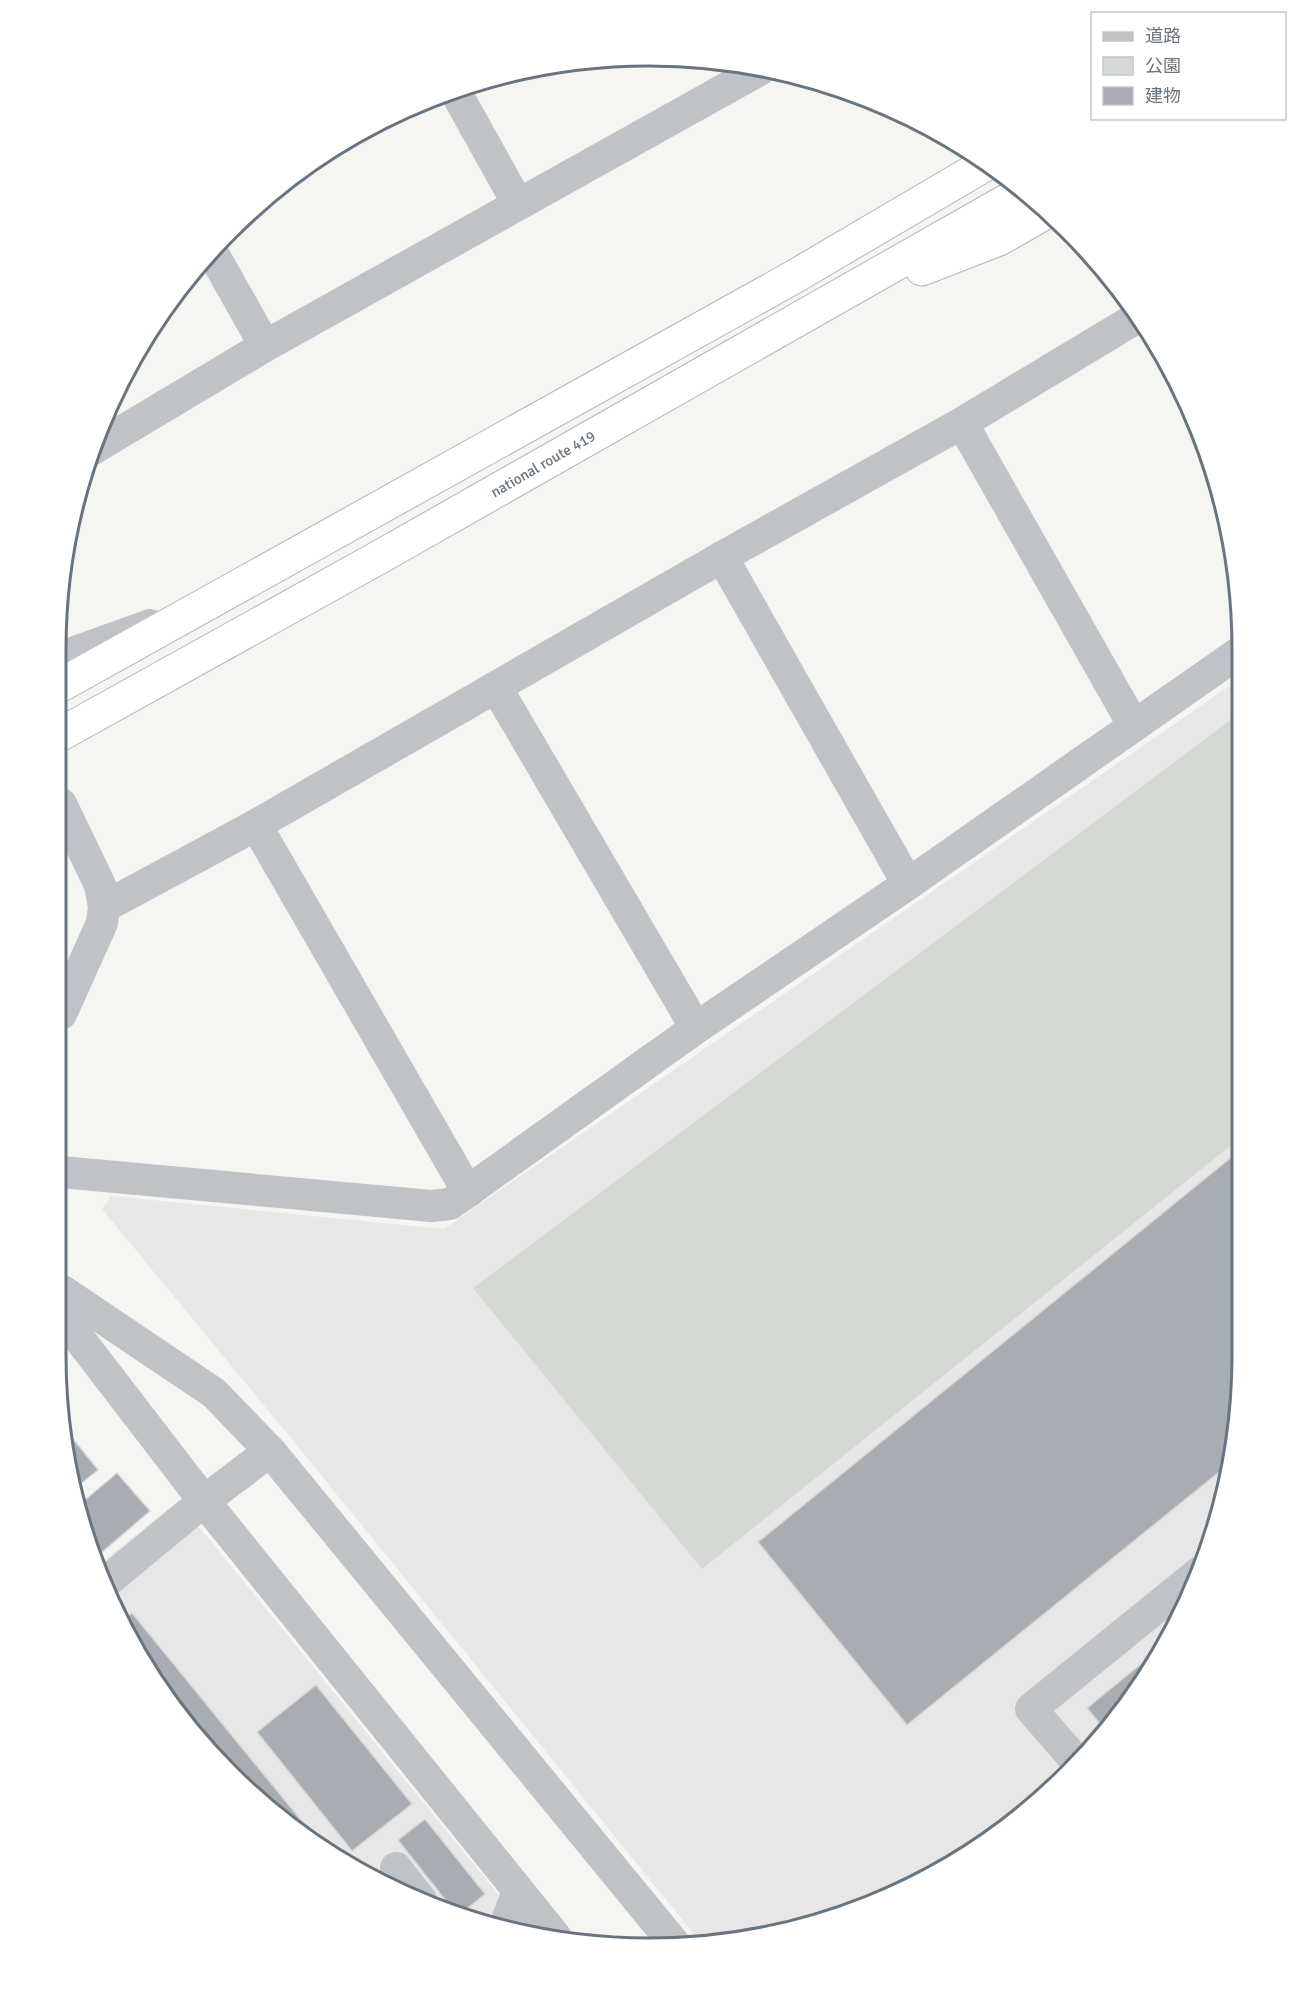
<svg xmlns="http://www.w3.org/2000/svg" width="1298" height="2004" font-family="Signika,'Noto Sans JP',sans-serif">
	<style>
		.built { fill: #e6e7e6 }
		.green { fill: #d4dad2 }
		.building { fill: #a7adb2; stroke: #d7d7d5; stroke-width: 1.5 }
		.lines { fill: none; stroke-linecap: round; stroke-linejoin: round }
		.highway-casing { stroke: #b2b5b8; stroke-width: 35 }
		.minor { stroke: #bfc2c6; stroke-width: 32 }
		.highway { stroke: #fff; stroke-width: 33 }
		.labels { text-anchor: middle; dominant-baseline: central; stroke-width: 6; stroke-linejoin: round; paint-order: stroke }
		.street-label { font-size: 15px; fill: #687480; stroke: #fff }
		.rim { fill: none; stroke: #687480; stroke-width: 3 }
	</style>
	<rect width="100%" height="100%" fill="#f5f5f2"/>
	<g class="built">
		<polygon points="1241,678 1237,1432 1197,1582 1163,1652 1095,1746 978,1849 876,1903 802,1928 703,1945 295,1443 102,1209 111,1196 444,1229"/>
		<polygon points="178,1501 528,1931 458,1917 353,1869 288,1826 229,1774 156,1685 97,1566"/>
	</g>
	<polygon class="green" points="1241,712 1239,1139 702,1569 473,1288"/>
	<g class="building">
		<polygon points="1239,1151 1237,1432 1229,1464 907,1725 758,1542"/>
		<polygon points="61,1424 98,1470 74,1489 61,1433"/>
		<polygon points="117,1473 150,1511 94,1559 87,1545 78,1506"/>
		<polygon points="132,1613 327,1852 288,1826 229,1774 156,1685 123,1620"/>
		<polygon points="1168,1642 1163,1652 1106,1731 1087,1708"/>
		<polygon points="316,1685 412,1804 352,1851 257,1732"/>
		<polygon points="425,1819 485,1894 458,1916 398,1840"/>
	</g>
	<g class="lines">
		<g class="highway-casing">
			<g id="highway">
				<polyline points="922,269 999,239 1048,211"/>
				<polyline points="61,685 792,278 986,164"/>
				<polyline points="61,734 385,554 1024,191"/>
			</g>
		</g>
		<g class="minor">
			<polyline points="455,91 518,204"/>
			<polyline points="211,250 265,346"/>
			<polyline points="962,423 1134,726"/>
			<polyline points="91,450 265,346 761,69"/>
			<polyline points="722,557 908,884"/>
			<polyline points="61,657 150,625"/>
			<polyline points="496,687 696,1028"/>
			<polyline points="61,804 100,885 104,907 102,923 61,1014"/>
			<polyline points="256,825 468,1192"/>
			<polyline points="104,907 256,825 722,557 962,423 1138,317"/>
			<polyline points="61,1172 431,1206 450,1204 696,1028 908,884 1241,651"/>
			<polyline points="61,1290 214,1393 270,1451 677,1947"/>
			<polyline points="61,1315 204,1501 555,1936"/>
			<polyline points="105,1583 204,1501 270,1451"/>
			<polyline points="1077,1762 1031,1709 1200,1572"/>
			<polyline points="396,1868 421,1900"/>
			<polyline points="505,1926 518,1891"/>
		</g>
		<use href="#highway" class="highway"/>
	</g>
	<g class="labels">
		<g class="street-label">
			<text transform="translate(543 464) rotate(-30)">national route 419</text>
		</g>
	</g>
	<path d="M0 0H1298V2004H0ZM649 66H649A583 583 0 0 1 1232 649V1355A583 583 0 0 1 649 1938H649A583 583 0 0 1 66 1355V649A583 583 0 0 1 649 66Z" fill="#fff" fill-rule="evenodd"/>
	<path class="rim" d="M649 66H649A583 583 0 0 1 1232 649V1355A583 583 0 0 1 649 1938H649A583 583 0 0 1 66 1355V649A583 583 0 0 1 649 66Z"/>
	<rect x="1091" y="12" width="195" height="108" fill="#ffffff" stroke="#c3c7cc" stroke-width="1.5"/>
	<rect x="1103" y="32" width="30" height="9" fill="#bfc2c6" stroke="#c3c7cc" stroke-width="1.5"/>
	<text x="1145" y="42" font-size="18" fill="#687480">道路</text>
	<rect x="1103" y="57" width="30" height="18" fill="#d4dad2" stroke="#c3c7cc" stroke-width="1.5"/>
	<text x="1145" y="72" font-size="18" fill="#687480">公園</text>
	<rect x="1103" y="87" width="30" height="18" fill="#a7adb2" stroke="#c3c7cc" stroke-width="1.5"/>
	<text x="1145" y="102" font-size="18" fill="#687480">建物</text>
</svg>
